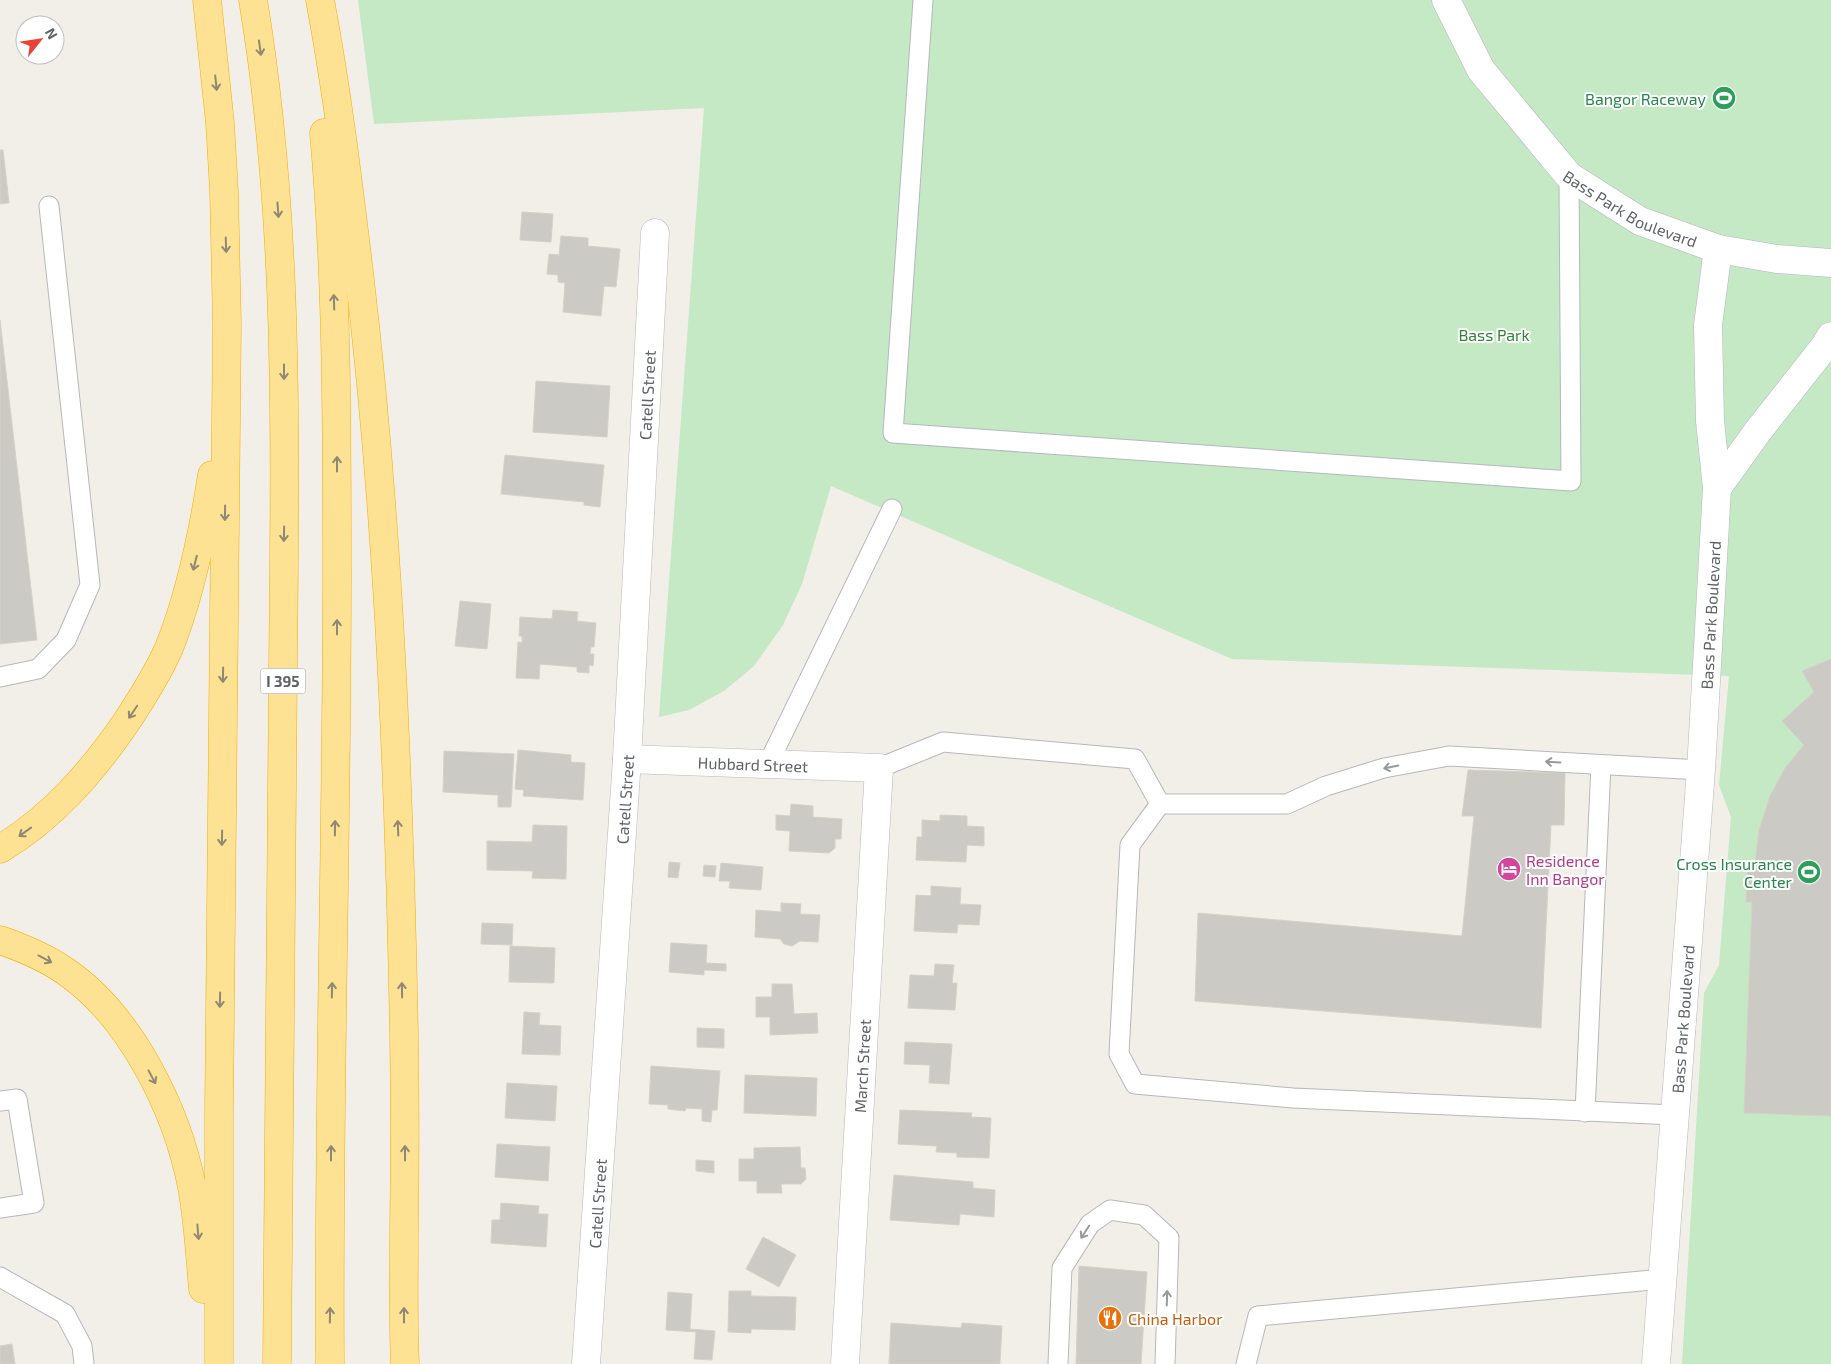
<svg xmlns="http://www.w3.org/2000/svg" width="1831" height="1364" font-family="'Exo 2',sans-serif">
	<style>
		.green { fill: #c5e8c5 }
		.building { fill: #cccac5; stroke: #d6d1c6 }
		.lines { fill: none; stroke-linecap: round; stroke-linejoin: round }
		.lane-casing { stroke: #b5b8bc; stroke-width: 21 }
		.street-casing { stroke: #b5b8bc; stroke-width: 29 }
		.highway-casing { stroke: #f9ab00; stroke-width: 29 }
		.lane { stroke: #fff; stroke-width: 19 }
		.street { stroke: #fff; stroke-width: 28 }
		.highway { stroke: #fde293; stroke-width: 28 }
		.oneway { stroke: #8e8975 }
		.oneway2 { stroke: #979a9d }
		.labels { text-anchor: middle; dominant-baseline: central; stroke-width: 4; stroke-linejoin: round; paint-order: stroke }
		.shield { fill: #fff; stroke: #8f9295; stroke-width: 1 }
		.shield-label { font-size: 15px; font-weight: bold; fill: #5f6368 }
		.leisure-label { font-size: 16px; fill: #27864d; stroke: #fff; text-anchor: end }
		.street-label { font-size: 16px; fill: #5f6368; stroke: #fff }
		.park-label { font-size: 16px; fill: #348238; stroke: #fff }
		.hotel-label { font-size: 16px; fill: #b23c85; stroke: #fff; text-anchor: start }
		.food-label { font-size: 16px; fill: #c56008; stroke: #fff; text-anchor: start }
	</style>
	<rect width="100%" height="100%" fill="#f1efe8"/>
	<polygon class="green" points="358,0 1831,0 1831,1364 1682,1364 1704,993 1719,965 1731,817 1719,785 1729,676 1232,659 831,486 802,584 783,625 754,666 724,691 689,710 659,717 704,108 374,124"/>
	<g class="building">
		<polygon points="0,150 3,150 9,203 0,204"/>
		<polygon points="522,212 553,214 551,242 520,240"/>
		<polygon points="561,236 588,238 588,246 620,249 616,287 604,286 601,316 563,312 565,283 558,282 558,275 547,274 549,254 559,255"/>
		<polygon points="0,320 37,640 0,644"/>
		<polygon points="536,381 610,386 607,437 533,432"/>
		<polygon points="505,455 604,465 600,507 584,505 584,502 501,494"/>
		<polygon points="460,601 491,604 487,649 455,646"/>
		<polygon points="553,610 578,612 577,621 596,623 594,647 591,647 590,654 594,654 593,666 589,665 589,673 577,672 577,667 540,664 539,679 516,678 518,642 522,643 522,636 519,636 520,617 552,619"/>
		<polygon points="1831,659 1831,1116 1744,1113 1752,902 1746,902 1748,865 1755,865 1759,830 1770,796 1785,768 1804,745 1782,721 1814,692 1802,671"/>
		<polygon points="518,750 571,755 571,762 585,763 583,800 523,796 524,790 515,789"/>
		<polygon points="444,751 514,754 511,807 498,807 498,795 443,792"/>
		<polygon points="1468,770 1565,773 1564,825 1551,825 1541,1028 1195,1001 1198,913 1462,936 1474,816 1462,816"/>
		<polygon points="791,804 813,806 813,817 842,819 841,839 835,839 835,848 829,853 789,851 790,831 776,830 776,815 790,816"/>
		<polygon points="940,815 967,816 967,826 984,827 984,846 967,845 966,862 916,860 917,837 922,837 922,820 940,821"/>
		<polygon points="533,825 567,826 566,879 532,878 533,871 487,870 487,841 532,842"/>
		<polygon points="669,862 680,863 678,878 668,877"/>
		<polygon points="721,863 763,867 761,890 729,888 730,881 719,881"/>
		<polygon points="704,865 716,866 715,877 703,876"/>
		<polygon points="931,886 961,888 960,904 981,905 979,925 958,924 957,933 914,931 916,895 931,896"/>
		<polygon points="781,903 801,904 800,914 820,915 818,942 800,941 792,946 784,944 780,939 755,937 756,910 781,912"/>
		<polygon points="482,923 513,924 512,945 481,944"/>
		<polygon points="671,943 707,945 706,963 726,964 726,971 704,970 704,975 669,972"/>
		<polygon points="510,946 555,948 554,983 509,982"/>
		<polygon points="935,964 954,965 952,983 957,983 955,1010 908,1008 910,975 934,976"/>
		<polygon points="772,984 792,984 794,1014 817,1013 818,1033 770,1035 770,1017 756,1017 756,997 772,997"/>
		<polygon points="524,1012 540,1013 539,1025 561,1026 560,1055 522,1054"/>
		<polygon points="697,1028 724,1029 724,1048 697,1047"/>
		<polygon points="905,1042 952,1044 949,1084 929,1083 930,1065 904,1064"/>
		<polygon points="651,1066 720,1071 717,1110 712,1110 711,1122 702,1121 702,1109 686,1108 685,1111 668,1109 668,1105 649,1104"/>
		<polygon points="745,1075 817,1078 816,1116 744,1113"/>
		<polygon points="507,1083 557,1086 555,1121 505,1118"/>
		<polygon points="900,1110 972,1113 971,1117 991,1118 989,1158 957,1157 957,1153 936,1152 937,1146 898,1144"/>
		<polygon points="497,1144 550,1147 548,1181 495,1177"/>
		<polygon points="800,1147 801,1168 805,1168 806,1179 801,1184 781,1184 782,1193 757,1193 757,1181 739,1181 739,1159 754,1159 754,1148"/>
		<polygon points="696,1160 714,1161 714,1173 696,1171"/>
		<polygon points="894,1175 973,1182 973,1188 995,1190 994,1217 960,1214 959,1225 890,1220"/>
		<polygon points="501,1203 539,1206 538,1214 548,1214 546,1247 491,1243 492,1220 500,1220"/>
		<polygon points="763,1237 796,1255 779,1287 746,1269"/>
		<polygon points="1079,1266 1147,1272 1141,1364 1076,1364"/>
		<polygon points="729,1291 751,1291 751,1296 796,1297 795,1330 751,1329 751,1333 728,1332"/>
		<polygon points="668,1292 692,1294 690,1329 715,1331 712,1360 694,1359 696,1332 666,1330"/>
		<polygon points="891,1323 961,1328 962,1323 1002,1326 1000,1364 889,1364"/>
		<polygon points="12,1344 15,1364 0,1364 0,1346"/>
	</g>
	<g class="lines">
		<g class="lane-casing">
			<g id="lane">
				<polyline points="923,0 893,433 1571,481 1569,176"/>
				<polyline points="0,677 38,669 66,640 90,585 49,206"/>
				<polyline points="768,764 892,509"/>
				<polyline points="879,768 943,742 1135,759 1160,804"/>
				<polyline points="0,1101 17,1099 34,1203 0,1208"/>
				<polyline points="1585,1112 1601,765"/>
				<polyline points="1674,1115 1293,1098 1135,1084 1119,1054 1130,845 1160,804 1287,804 1326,786 1384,768 1449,756 1701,770"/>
				<polyline points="0,1277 65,1314 82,1346 84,1364"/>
				<polyline points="1058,1364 1062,1268 1090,1224 1110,1210 1144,1215 1169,1238 1165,1364"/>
				<polyline points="1246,1364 1258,1316 1663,1279"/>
			</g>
		</g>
		<g class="street-casing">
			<g id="street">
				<path id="s1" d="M1446,0l35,70 88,106 71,45 78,28 59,10 54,4"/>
				<polyline points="1717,488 1758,431 1825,346 1831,336"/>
				<path id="s2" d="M627,759l252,9 -34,596"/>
				<path id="s3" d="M586,1364l41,-605 28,-526"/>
				<path id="s4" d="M1656,1364l45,-594 16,-282 -7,-67 -2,-96 10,-76"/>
			</g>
		</g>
		<g class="highway-casing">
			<g id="highway">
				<polyline points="207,0 220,123 224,191 227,324 219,1112 219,1364"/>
				<path d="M253,0c37,222 32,446 30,671 -3,231 -6,462 -6,693"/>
				<path d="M320,0c17,90 28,181 39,272 30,253 40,508 45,762 1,66 1,133 0,199 0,44 -1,88 1,131"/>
				<path d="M324,133c13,146 13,293 13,439 0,264 -9,528 -7,792"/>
				<path d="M0,849c52,-31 91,-76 125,-125 16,-24 32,-49 44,-76 22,-55 34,-115 43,-173"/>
				<path d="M0,940c23,8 45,17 65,31 66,45 112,139 127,216 6,33 8,68 11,102"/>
			</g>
		</g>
		<use href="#lane" class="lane"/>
		<use href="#street" class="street"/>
		<use href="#highway" class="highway"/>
	</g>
	<defs><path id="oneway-shaft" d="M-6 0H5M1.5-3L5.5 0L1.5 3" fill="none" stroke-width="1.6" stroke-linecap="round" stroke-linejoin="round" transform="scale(1.25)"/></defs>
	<g class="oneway">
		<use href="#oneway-shaft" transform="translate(260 48) rotate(82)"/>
		<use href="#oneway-shaft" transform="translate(216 83) rotate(84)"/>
		<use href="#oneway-shaft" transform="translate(278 210) rotate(86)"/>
		<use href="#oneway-shaft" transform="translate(226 245) rotate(88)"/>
		<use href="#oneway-shaft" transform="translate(334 302) rotate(-92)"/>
		<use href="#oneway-shaft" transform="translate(284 372) rotate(90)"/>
		<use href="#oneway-shaft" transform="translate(337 464) rotate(-90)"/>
		<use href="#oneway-shaft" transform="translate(225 513) rotate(91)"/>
		<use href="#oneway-shaft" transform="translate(284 534) rotate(91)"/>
		<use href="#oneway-shaft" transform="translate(195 563) rotate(104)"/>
		<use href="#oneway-shaft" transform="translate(337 627) rotate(-90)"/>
		<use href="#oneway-shaft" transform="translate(223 675) rotate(91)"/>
		<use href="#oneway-shaft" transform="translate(133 712) rotate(124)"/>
		<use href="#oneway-shaft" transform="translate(335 828) rotate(-89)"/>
		<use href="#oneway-shaft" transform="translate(398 828) rotate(-92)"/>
		<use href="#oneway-shaft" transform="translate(25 832) rotate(144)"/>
		<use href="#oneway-shaft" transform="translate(222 838) rotate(91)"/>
		<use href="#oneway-shaft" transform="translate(45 959) rotate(28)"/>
		<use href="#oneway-shaft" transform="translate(332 990) rotate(-89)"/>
		<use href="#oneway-shaft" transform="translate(402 990) rotate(-91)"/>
		<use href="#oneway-shaft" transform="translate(220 1000) rotate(91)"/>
		<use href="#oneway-shaft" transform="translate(152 1077) rotate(62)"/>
		<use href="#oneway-shaft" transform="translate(331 1153) rotate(-90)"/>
		<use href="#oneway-shaft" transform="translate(405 1153) rotate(-90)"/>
		<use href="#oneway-shaft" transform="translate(198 1232) rotate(85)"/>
		<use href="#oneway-shaft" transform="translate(330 1315) rotate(-89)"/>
		<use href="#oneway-shaft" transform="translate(404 1315) rotate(-90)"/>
	</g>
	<g class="oneway2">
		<use href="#oneway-shaft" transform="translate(1553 762) rotate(-177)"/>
		<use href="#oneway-shaft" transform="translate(1391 767) rotate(169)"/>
		<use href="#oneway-shaft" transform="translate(1085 1232) rotate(123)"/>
		<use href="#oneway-shaft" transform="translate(1167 1298) rotate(-88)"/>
	</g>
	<defs>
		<g id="stadium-disc" transform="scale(1.25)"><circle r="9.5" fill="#2e9e5b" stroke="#fff"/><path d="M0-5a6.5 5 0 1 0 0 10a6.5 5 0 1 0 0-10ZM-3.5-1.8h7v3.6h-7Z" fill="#fff"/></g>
		<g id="hotel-disc" transform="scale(1.25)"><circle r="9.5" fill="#d1479c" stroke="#fff"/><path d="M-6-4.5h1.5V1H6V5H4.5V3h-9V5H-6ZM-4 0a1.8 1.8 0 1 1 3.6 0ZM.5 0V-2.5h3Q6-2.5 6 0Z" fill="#fff"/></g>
		<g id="restaurant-disc" transform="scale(1.25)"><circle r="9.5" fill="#e8710a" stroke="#fff"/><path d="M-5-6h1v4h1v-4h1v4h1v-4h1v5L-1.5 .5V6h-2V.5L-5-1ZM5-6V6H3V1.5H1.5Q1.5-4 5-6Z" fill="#fff"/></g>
	</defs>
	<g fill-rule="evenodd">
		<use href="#stadium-disc" x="1724" y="98"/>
		<use href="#hotel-disc" x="1509" y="869"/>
		<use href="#stadium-disc" x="1809" y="872"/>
		<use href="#restaurant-disc" x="1110" y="1318"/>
	</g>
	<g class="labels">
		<rect class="shield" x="260.5" y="668.5" width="45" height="25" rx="4"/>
		<g class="shield-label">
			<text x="283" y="681">I 395</text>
		</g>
		<g class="leisure-label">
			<text x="1706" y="98">Bangor Raceway</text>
			<text x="1792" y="863">Cross Insurance<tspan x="1792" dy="18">Center</tspan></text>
		</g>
		<g class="street-label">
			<text stroke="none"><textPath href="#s1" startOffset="286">Bass Park Boulevard</textPath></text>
			<text stroke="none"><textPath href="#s3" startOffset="971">Catell Street</textPath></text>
			<text stroke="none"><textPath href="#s4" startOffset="751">Bass Park Boulevard</textPath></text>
			<text stroke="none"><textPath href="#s2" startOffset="126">Hubbard Street</textPath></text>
			<text stroke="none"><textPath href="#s3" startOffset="566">Catell Street</textPath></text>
			<text stroke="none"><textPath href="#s4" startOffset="346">Bass Park Boulevard</textPath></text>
			<text transform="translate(862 1066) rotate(-87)">March Street</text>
			<text stroke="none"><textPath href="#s3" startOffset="161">Catell Street</textPath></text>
		</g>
		<g class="park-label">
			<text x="1494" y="334">Bass Park</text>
		</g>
		<g class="hotel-label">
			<text x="1526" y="860">Residence<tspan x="1526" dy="18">Inn Bangor</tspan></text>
		</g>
		<g class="food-label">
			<text x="1128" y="1318">China Harbor</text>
		</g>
	</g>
	<g transform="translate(40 40) rotate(60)"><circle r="24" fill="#ffffff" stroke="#bfc1c3"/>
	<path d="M0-4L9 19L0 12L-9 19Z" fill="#ea4335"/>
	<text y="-8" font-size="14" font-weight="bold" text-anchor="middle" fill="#5f6368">N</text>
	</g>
</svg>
